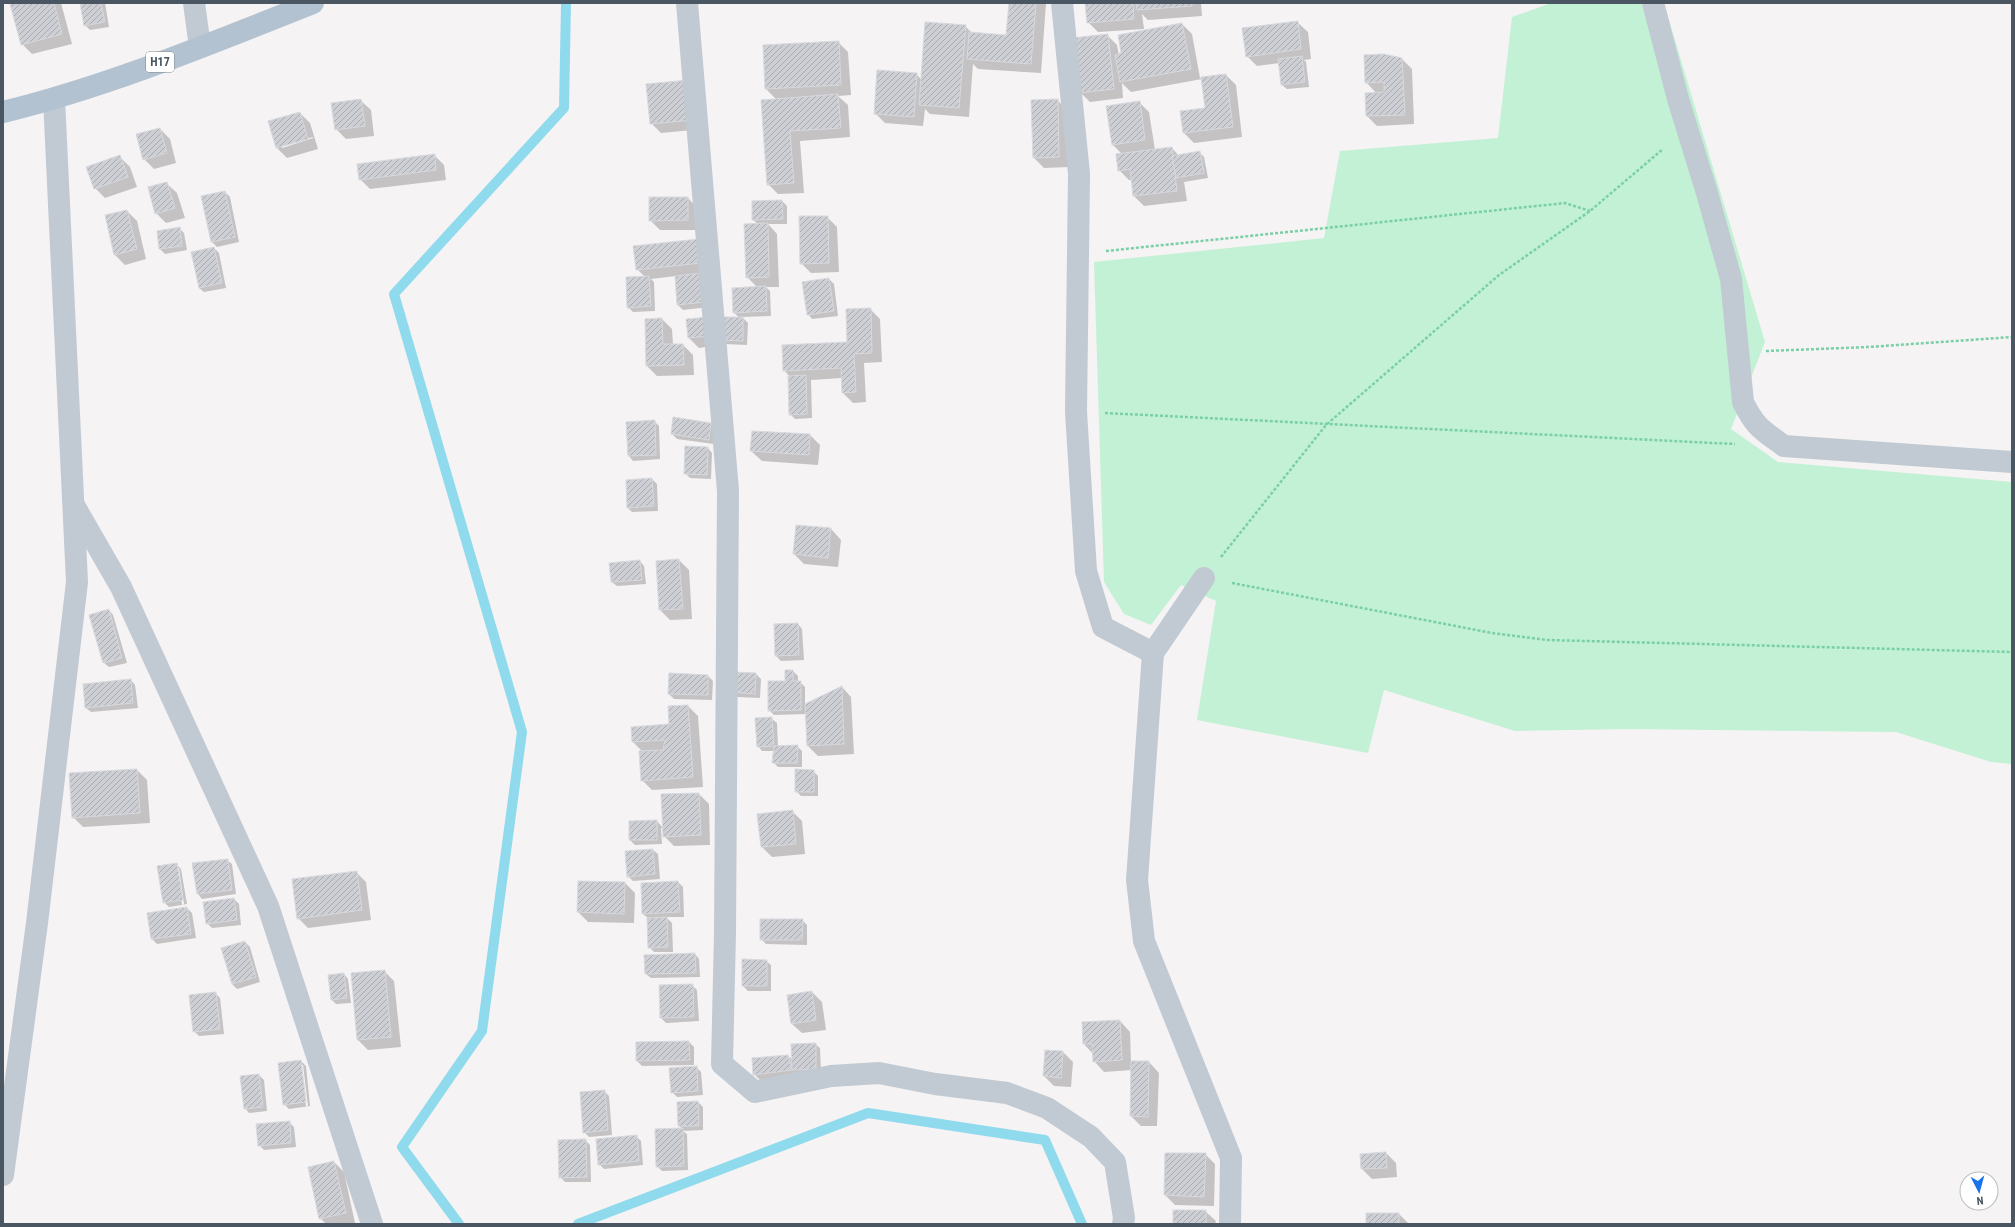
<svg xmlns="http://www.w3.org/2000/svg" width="2015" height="1227" font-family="'Roboto Condensed',sans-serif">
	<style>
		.grass { fill: #c3f1d5 }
		.shadow { fill: #0003; fill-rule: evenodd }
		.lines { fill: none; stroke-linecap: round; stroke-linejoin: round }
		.stream { stroke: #90daee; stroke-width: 10 }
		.building { fill: url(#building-hatch); stroke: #d7d9de }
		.path { stroke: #7ad0a6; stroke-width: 2.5; stroke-dasharray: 3 2; stroke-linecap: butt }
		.minor { stroke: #c1cad2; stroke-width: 22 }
		.primary { stroke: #b3c2d1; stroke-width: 22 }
		.labels { text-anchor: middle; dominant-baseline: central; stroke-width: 3; stroke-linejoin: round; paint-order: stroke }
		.shield { fill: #fff; stroke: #808990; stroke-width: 1 }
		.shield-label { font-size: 12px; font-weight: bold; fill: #4a5661 }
	</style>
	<defs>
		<pattern id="building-hatch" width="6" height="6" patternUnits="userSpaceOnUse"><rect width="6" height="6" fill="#cdcfd5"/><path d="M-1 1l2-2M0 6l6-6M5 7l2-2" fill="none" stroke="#a8abb0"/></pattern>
	</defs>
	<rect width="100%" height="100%" fill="#f5f3f3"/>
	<polygon class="grass" points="1551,3 1664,3 1765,342 1731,429 1778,462 2012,482 2012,764 1991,762 1896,732 1631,729 1515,731 1384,690 1368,753 1197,720 1216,601 1181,585 1151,625 1124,614 1104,582 1094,262 1324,238 1340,151 1498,138 1512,17"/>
	<g class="shadow">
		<polygon points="16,3 61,3 72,44 32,54 22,44"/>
		<polygon points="81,3 105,3 109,27 90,30 85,25"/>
		<polygon points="1010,3 1046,3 1041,73 978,69 973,64 969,117 930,114 925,109 923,126 885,123 875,113 916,74 922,80 965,26 972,33 1007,36"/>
		<polygon points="1086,3 1201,3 1202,16 1148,20 1142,14 1144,29 1098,32 1088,22"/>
		<polygon points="1297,22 1308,32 1311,59 1304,60 1306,62 1309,87 1287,89 1282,85 1280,63 1257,66 1247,56"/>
		<polygon points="1182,24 1192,34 1200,78 1226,75 1236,85 1242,137 1194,143 1184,133 1182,112 1206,109 1202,79 1131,92 1122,83 1123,98 1090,102 1080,92 1107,35 1117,45 1119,55"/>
		<polygon points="838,42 848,52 851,95 838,96 848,105 850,137 800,141 804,193 778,194 768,184 777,100 766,89"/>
		<polygon points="1402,59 1412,69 1414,124 1377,126 1367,116 1366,94 1377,94 1366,82"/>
		<polygon points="647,85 703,129 661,133 651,123"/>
		<polygon points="360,100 371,110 374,136 346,139 336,129"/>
		<polygon points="1057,100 1067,110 1069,167 1044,168 1034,158"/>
		<polygon points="1139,102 1149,112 1155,150 1172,148 1179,156 1199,152 1204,157 1208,178 1184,182 1187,201 1144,206 1134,196 1132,180 1129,180 1119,170 1122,154 1112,144"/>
		<path d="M300,113l10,10 8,26 -31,9 -10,-10 -8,-26zM313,137v1l-31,10v-3z"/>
		<polygon points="160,129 170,139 176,163 154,169 144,159"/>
		<polygon points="434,155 444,165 446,180 370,189 360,179"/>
		<polygon points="120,157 130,167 137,187 105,198 95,188"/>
		<polygon points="166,183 177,193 185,218 166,223 156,213"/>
		<polygon points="225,192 230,197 239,242 217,247 212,242"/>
		<polygon points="688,198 698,209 698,230 660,230 650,220"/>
		<polygon points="782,201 787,206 787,224 768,224 777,234 779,287 766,287 770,291 771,316 742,317 748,323 747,345 725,344 699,348 689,338 687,320 740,318 734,313 757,287 747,277 758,224 753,220"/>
		<polygon points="127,211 137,221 146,259 125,265 115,255"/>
		<polygon points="827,217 837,227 839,272 811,273 801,263"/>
		<polygon points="180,229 184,233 187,250 165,254 160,249"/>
		<polygon points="698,240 709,307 683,310 678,305 676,276 651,279 654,282 655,311 633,312 628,307 645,277 637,269"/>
		<polygon points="214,248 219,253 226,288 204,292 199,288"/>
		<polygon points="829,279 834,284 838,316 812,319 808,314"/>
		<polygon points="870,309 880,319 882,362 864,363 866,402 853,403 843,393 842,378 811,380 812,418 795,419 790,414 790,377 784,370 848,343"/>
		<polygon points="662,319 672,329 673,345 683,345 693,355 694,375 657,376 647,366"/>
		<polygon points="654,421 659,426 660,459 633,461 629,456"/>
		<polygon points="711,424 716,429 714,444 677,439 672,434"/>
		<polygon points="753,432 810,435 820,445 818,465 762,461 751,451"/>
		<polygon points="708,448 712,453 711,479 690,478 685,473"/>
		<polygon points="652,479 657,484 658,511 632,512 628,508"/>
		<polygon points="831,529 841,540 838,567 804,564 794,554"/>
		<polygon points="679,560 689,570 692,619 670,620 660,610 657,561"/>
		<polygon points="640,561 644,566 646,584 617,586 612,582"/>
		<polygon points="109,610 113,615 127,663 109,667 104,663"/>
		<polygon points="798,624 802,629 804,660 781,661 776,656"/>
		<polygon points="793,671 798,676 798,682 800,682 805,687 805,705 842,687 851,697 854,754 818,756 808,746 807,714 774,715 769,710"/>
		<polygon points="756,674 761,679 760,698 737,697 732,692"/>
		<polygon points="708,676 713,681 712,700 674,699 669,694"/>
		<polygon points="131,680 135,685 138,708 91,712 86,708"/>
		<polygon points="688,706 698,716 703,787 652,790 642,780 643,752 633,742 670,725 669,707"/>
		<polygon points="772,719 777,723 778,747 797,746 802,751 802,767 778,767 773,762 774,751 762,751 758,746"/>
		<polygon points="137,770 147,780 150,823 83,827 73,817"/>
		<polygon points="813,771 818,776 818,796 801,796 796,791"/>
		<polygon points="699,794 709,804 710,845 674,846 664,836 663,828 661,828 662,844 635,845 630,840 657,821 663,828"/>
		<polygon points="792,811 802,821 805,854 772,857 762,847"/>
		<polygon points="653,850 658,854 660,879 633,881 628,876"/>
		<polygon points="227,860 232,864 236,894 202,899 198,894"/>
		<path d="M176,864l5,5 6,35 -18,3 -5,-5zM177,868h2l5,36 -2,1z"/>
		<polygon points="356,872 366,882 371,920 308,928 298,918"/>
		<polygon points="678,882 683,887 684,917 666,917 672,923 673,952 654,952 649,947 648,918 643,914"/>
		<polygon points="625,883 635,893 634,923 588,922 578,912"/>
		<polygon points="234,899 239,904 241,925 212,928 207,923"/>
		<polygon points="187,908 192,913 196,938 157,944 152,939 148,914"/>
		<polygon points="802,920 807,925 807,945 766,944 761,939"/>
		<polygon points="245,942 250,947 260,982 237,989 232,984"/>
		<polygon points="695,954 699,959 700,977 651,978 646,974"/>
		<polygon points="766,961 771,965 771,991 748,991 743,986"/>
		<polygon points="384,971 394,981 401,1047 368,1050 358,1040"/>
		<polygon points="344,974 348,979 351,1003 336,1004 332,1000"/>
		<polygon points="692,985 697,990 699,1021 666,1023 661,1018"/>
		<polygon points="812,992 822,1002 826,1030 802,1033 791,1023"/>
		<polygon points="215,993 220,998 224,1034 199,1036 194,1031"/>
		<polygon points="1120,1021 1130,1032 1131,1062 1149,1062 1159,1073 1157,1126 1141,1126 1131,1116 1132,1070 1104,1072 1094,1061 1093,1054 1084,1044 1083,1023"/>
		<polygon points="689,1042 694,1047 694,1065 642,1066 637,1061 637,1043"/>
		<polygon points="815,1044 820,1048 821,1073 764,1084 754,1074 788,1056 793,1060"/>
		<polygon points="1063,1052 1073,1062 1071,1087 1054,1086 1044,1076"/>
		<path d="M301,1061l5,5 4,40 -21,3 -5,-5zM301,1065h2l5,41 -2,1z"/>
		<polygon points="696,1067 701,1072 703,1095 677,1097 672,1092"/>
		<polygon points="259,1075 264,1080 267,1111 249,1113 245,1108"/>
		<polygon points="604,1091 609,1096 612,1135 589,1137 584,1132"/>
		<polygon points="698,1102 703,1107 703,1130 683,1131 687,1134 688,1170 662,1171 657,1166 683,1129 679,1126"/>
		<polygon points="289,1122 294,1127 296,1147 264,1150 259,1145"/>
		<polygon points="636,1136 641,1141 643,1165 604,1169 599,1164"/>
		<polygon points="585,1140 590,1145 591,1182 565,1182 560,1177"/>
		<polygon points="1386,1153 1396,1163 1397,1177 1372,1179 1362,1169"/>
		<polygon points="1205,1154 1215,1164 1214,1206 1175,1205 1165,1195"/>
		<polygon points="334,1162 344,1172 355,1223 326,1224 320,1218"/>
		<polygon points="1205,1211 1216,1221 1215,1224 1174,1224"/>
		<polygon points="1399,1214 1409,1224 1367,1224"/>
	</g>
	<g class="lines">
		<g class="stream">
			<polyline points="459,1224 402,1147 482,1031 522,732 394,294 564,108 566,3"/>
			<polyline points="578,1224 868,1113 1045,1140 1082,1224"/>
		</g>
	</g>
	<g class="building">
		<polygon points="13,3 54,3 62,34 21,45 10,4"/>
		<polygon points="80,3 101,3 105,22 84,26"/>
		<polygon points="1009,3 1036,3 1031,64 967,59 969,32 1006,35"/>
		<polygon points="1085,3 1133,3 1134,19 1087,23"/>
		<polygon points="1136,3 1192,3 1192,6 1137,10"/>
		<polygon points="1298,21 1301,49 1246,57 1242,28"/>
		<polygon points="925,22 966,25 959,108 919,105"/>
		<polygon points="1182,23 1191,69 1120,82 1115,55 1121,53 1118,35"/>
		<polygon points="1108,34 1114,89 1079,93 1072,38"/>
		<polygon points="839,41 841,85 765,89 763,45"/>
		<polygon points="1384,54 1402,58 1405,115 1366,116 1365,93 1384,92 1384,82 1365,83 1364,55"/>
		<polygon points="1302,56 1305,82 1281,85 1278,59"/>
		<polygon points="877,70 917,73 914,117 874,114"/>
		<polygon points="1226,74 1233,127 1183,133 1180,111 1205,108 1201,77"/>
		<polygon points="689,80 693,120 650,124 646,84"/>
		<polygon points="838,94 841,128 790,131 794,183 767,185 761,100"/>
		<polygon points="361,99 365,126 335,130 331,103"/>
		<polygon points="1058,99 1059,157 1033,158 1031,100"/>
		<polygon points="1140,101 1145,140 1112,145 1106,106"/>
		<polygon points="300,112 308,139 276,148 268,121"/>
		<polygon points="160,128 167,153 143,160 136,134"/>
		<polygon points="1172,147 1177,191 1133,196 1130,169 1118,171 1116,154"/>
		<polygon points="1200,151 1204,173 1176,178 1172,156"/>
		<polygon points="435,154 436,170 359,180 357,164"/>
		<polygon points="120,155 128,177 94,189 86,167"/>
		<polygon points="167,182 175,208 155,214 148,187"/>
		<polygon points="225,191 235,237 211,242 201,196"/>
		<polygon points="649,197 688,197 688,220 649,221"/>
		<polygon points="782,200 783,219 752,220 752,201"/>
		<polygon points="127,210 137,249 114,255 105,215"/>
		<polygon points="799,216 828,216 829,263 800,264"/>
		<polygon points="768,223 769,277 746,278 744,224"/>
		<polygon points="180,227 182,246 159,249 157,231"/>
		<polygon points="699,239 701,263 636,270 633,246"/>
		<polygon points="214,247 222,283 199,288 191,252"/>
		<polygon points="702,273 705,302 677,305 675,276"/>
		<polygon points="649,276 651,306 627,308 626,277"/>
		<polygon points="829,278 834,311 807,315 802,282"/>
		<polygon points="766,286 767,311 733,313 732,288"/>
		<polygon points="871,308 872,353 854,354 856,392 842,393 841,368 783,371 782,345 847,342 846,309"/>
		<polygon points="710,317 711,336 688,338 686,319"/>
		<polygon points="720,317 743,317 743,341 719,340"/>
		<polygon points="662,318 663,344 683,344 684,365 646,366 645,319"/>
		<polygon points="806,375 807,414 789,415 788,376"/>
		<polygon points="673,417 711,423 709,440 671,434"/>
		<polygon points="655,420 656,455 628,456 626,422"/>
		<polygon points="752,431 810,434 809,455 750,451"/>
		<polygon points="685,446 708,447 707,475 684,474"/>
		<polygon points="652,478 654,506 627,508 626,480"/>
		<polygon points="796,525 831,528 828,558 793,554"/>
		<polygon points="679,559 683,609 659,610 656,561"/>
		<polygon points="640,560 642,580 611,582 609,563"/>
		<polygon points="109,609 122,658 103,663 89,615"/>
		<polygon points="798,623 799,655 775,656 774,624"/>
		<polygon points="785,670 793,670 793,681 801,681 801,710 768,711 768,681 785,681"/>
		<polygon points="732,672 756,673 755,694 731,692"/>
		<polygon points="669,673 708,675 708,695 668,694"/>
		<polygon points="131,679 133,703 85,708 83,684"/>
		<polygon points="842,686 844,744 807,746 805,704"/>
		<polygon points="688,705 693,777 641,781 639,751 663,750 665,740 632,742 631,727 669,724 668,706"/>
		<polygon points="772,717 774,746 757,747 755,718"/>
		<polygon points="798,745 797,763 772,763 774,746"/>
		<polygon points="137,769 140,813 72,818 69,773"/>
		<polygon points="795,769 814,770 814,792 795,792"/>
		<polygon points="699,793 701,835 663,837 661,794"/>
		<polygon points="793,810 796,844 761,847 757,814"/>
		<polygon points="657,820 657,840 629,840 629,821"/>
		<polygon points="653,849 655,874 627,877 625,851"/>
		<polygon points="228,859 232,890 197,894 192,863"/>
		<polygon points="177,863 183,900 163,903 157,866"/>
		<polygon points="357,871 362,910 297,919 292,879"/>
		<polygon points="578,881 625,882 624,914 577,912"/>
		<polygon points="678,881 680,912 642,914 641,883"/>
		<polygon points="234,898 237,920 206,924 203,902"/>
		<polygon points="187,907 191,934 151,939 147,913"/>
		<polygon points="667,917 668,947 648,948 647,918"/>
		<polygon points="760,919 803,919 802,940 760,940"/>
		<polygon points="245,941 256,977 232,984 221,948"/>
		<polygon points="695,953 696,973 645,974 644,955"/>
		<polygon points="742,959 767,960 767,986 742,986"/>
		<polygon points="385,970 391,1037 357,1040 351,973"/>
		<polygon points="344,973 347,998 331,1000 328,975"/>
		<polygon points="693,984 694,1017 660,1018 659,985"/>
		<polygon points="812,991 816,1020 791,1024 787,995"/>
		<polygon points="216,992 220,1029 193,1032 189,995"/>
		<polygon points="1120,1020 1122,1060 1093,1062 1092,1044 1083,1044 1082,1022"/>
		<polygon points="689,1041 690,1060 636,1061 636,1042"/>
		<polygon points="816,1043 816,1069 792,1070 791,1044"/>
		<polygon points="1045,1050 1063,1051 1061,1078 1043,1076"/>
		<polygon points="788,1055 792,1070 753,1075 752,1058"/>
		<polygon points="301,1060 306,1102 283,1105 278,1063"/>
		<polygon points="1131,1061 1149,1061 1148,1117 1130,1116"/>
		<polygon points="697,1066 698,1091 671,1093 669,1068"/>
		<polygon points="259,1074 263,1107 244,1109 240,1076"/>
		<polygon points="605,1090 608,1130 583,1133 580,1092"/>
		<polygon points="698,1101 699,1126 678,1126 677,1102"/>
		<polygon points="290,1121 291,1143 258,1146 256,1124"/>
		<polygon points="683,1128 684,1166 656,1167 655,1129"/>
		<polygon points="637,1135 639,1161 598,1165 596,1139"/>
		<polygon points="586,1139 587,1177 559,1178 558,1140"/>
		<polygon points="1386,1152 1387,1168 1361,1169 1360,1154"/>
		<polygon points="1165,1153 1206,1153 1204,1197 1164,1195"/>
		<polygon points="334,1161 346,1213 319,1219 308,1167"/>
		<rect x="1173" y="1210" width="33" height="14"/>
		<rect x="1366" y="1213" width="33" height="11"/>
	</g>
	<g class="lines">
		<g class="path">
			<polyline points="1106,251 1565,203 1590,211"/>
			<polyline points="1766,351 1869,347 2012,337"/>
			<polyline points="1105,413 1735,444"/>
			<polyline points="1221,557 1326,425 1499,275 1590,211 1663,149"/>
			<polyline points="1232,583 1492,633 1547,640 2012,652"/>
		</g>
		<g class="minor">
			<polyline points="194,3 200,47"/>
			<polyline points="687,3 728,491 725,932 722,1064 755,1092 831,1076 879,1073 935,1084 1007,1093 1047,1108 1091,1137 1115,1162 1124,1218 1123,1224"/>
			<polyline points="1062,3 1079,174 1076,412 1086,571 1103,627 1153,653 1204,578"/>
			<path d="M1653,3l25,96 29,94 24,86 12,123c12,25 19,28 41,44l228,16"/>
			<polyline points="75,507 121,587 268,906 372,1224"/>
			<polyline points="1153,653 1137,880 1144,941 1231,1158 1230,1224"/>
			<polyline points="3,1175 37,923 77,582 54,99"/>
		</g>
		<path class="primary" d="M3,112c106,-26 209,-69 310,-109"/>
	</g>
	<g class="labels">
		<rect class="shield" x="146" y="52" width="28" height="20" rx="3"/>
		<g class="shield-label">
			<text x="160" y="62">H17</text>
		</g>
	</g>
	<rect width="2015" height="1227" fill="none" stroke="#4a5661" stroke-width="8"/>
	<g transform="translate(1979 1191) rotate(174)"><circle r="19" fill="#ffffff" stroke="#b7bbc0"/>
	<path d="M0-3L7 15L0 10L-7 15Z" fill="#1a73e8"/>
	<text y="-6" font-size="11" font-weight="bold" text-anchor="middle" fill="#4a5661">N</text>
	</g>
</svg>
